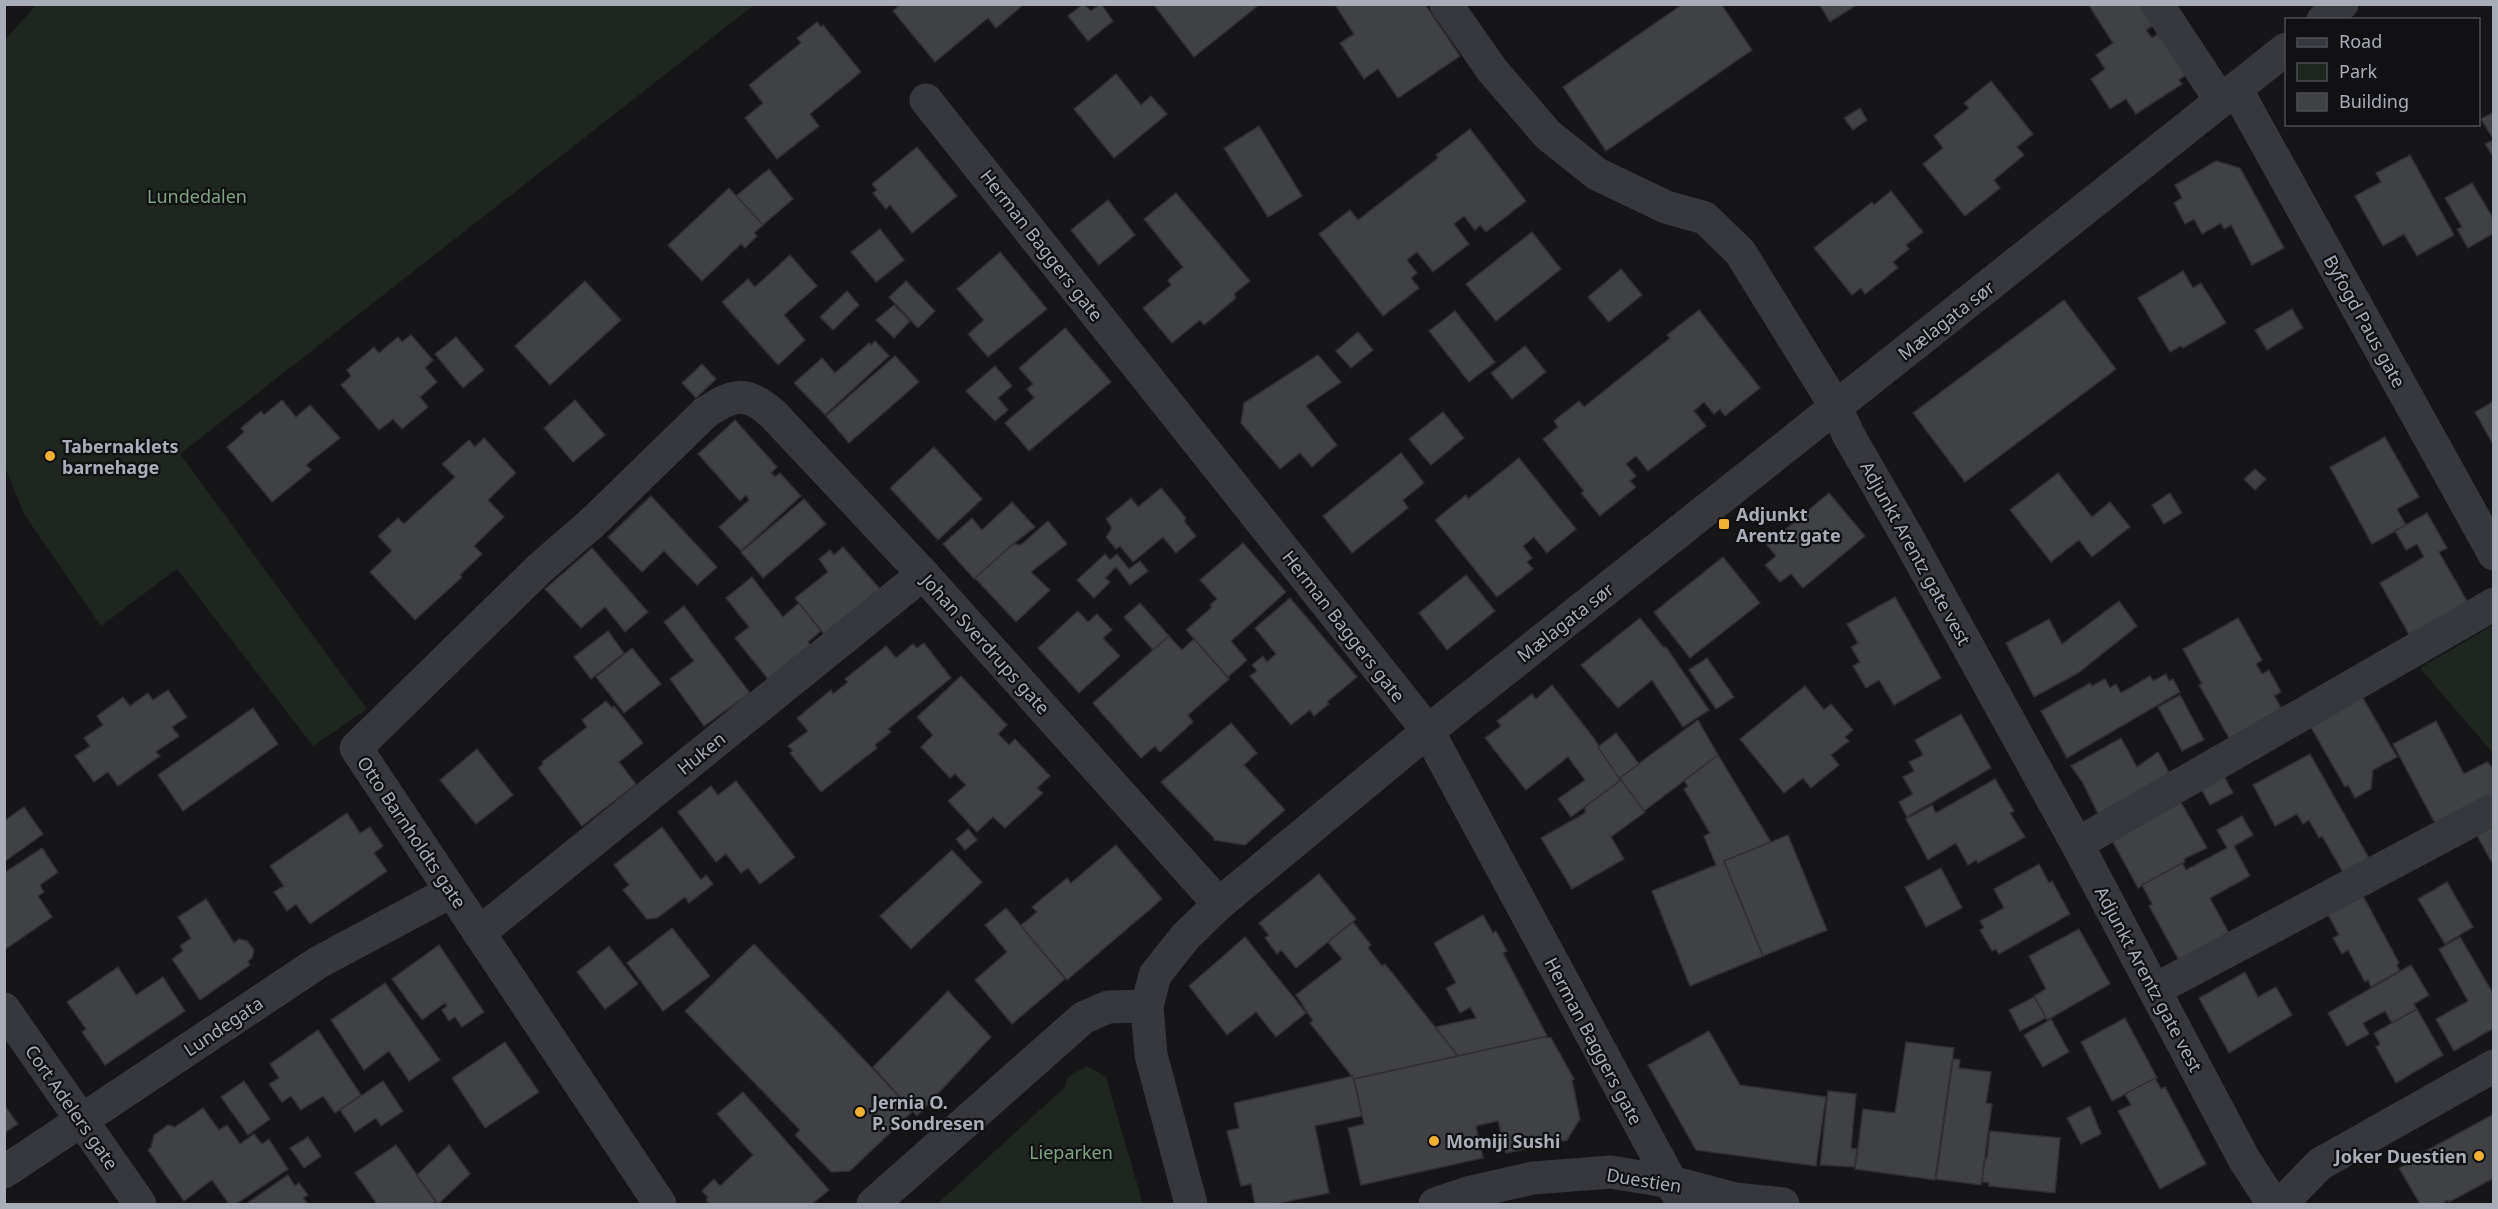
<svg xmlns="http://www.w3.org/2000/svg" width="2498" height="1209" font-family="'Noto Sans',sans-serif">
	<style>
		.green { fill: #1e261f }
		.building { fill: #404145; stroke: #303034; stroke-width: 1.5 }
		.lines { fill: none; stroke-linecap: round; stroke-linejoin: round }
		.minor { stroke: #37383d; stroke-width: 33 }
		.tertiary { stroke: #37383d; stroke-width: 33 }
		.poi-dot { fill: #f2b134; stroke: #111113; stroke-width: 2 }
		.labels { text-anchor: middle; dominant-baseline: central; stroke-width: 4.5; stroke-linejoin: round; paint-order: stroke }
		.park-label { font-size: 18px; fill: #7fa381; stroke: #111113 }
		.street-label { font-size: 18px; fill: #a8adb8; stroke: #111113 }
		.poi-label { font-size: 18px; font-weight: bold; fill: #a8adb8; stroke: #111113; text-anchor: start }
	</style>
	<rect width="100%" height="100%" fill="#161618"/>
	<g class="green">
		<polygon points="36,5 754,5 180,454 367,709 313,746 177,569 101,626 24,514 5,467 5,40"/>
		<polygon points="2493,625 2493,753 2420,668"/>
		<polygon points="1087,1066 1106,1077 1143,1204 937,1204 1065,1087 1068,1077"/>
	</g>
	<g class="building">
		<polygon points="901,4 1024,4 996,28 988,18 935,62 893,11"/>
		<polygon points="1083,4 1091,11 1101,4 1113,21 1088,41 1068,16"/>
		<polygon points="1153,4 1260,4 1194,57"/>
		<polygon points="1338,4 1425,4 1460,56 1398,98 1378,69 1364,79 1340,43 1354,34 1336,6"/>
		<polygon points="1683,4 1721,4 1752,50 1606,151 1563,87"/>
		<polygon points="1819,4 1858,4 1830,22"/>
		<polygon points="2088,4 2144,4 2157,23 2146,30 2152,38 2162,31 2189,73 2179,80 2182,84 2136,114 2126,99 2110,109 2091,79 2105,69 2096,55 2113,43"/>
		<polygon points="817,22 821,27 823,25 861,72 810,114 819,126 777,159 745,118 763,103 749,85 801,43 797,38"/>
		<polygon points="1116,74 1141,105 1151,96 1167,114 1114,158 1074,109"/>
		<polygon points="1991,81 2033,134 2017,147 2024,155 1994,180 2000,188 1965,216 1923,164 1943,148 1934,136 1969,108 1964,103"/>
		<polygon points="1860,108 1867,120 1853,130 1844,118"/>
		<polygon points="2494,112 2494,140 2481,119"/>
		<polygon points="1259,126 1302,196 1268,217 1224,148"/>
		<polygon points="1470,129 1526,201 1486,232 1480,225 1475,230 1464,216 1454,224 1469,244 1433,272 1417,252 1407,260 1417,273 1411,278 1419,288 1383,316 1319,234 1350,210 1358,220 1438,158 1436,155"/>
		<polygon points="2494,140 2494,158 2485,144"/>
		<polygon points="917,147 957,196 912,233 890,205 886,209 873,193 877,190 872,184"/>
		<polygon points="2410,155 2454,235 2417,256 2404,234 2383,246 2355,196 2381,182 2376,173"/>
		<polygon points="2216,161 2240,168 2284,248 2252,265 2231,225 2224,229 2221,223 2202,234 2194,219 2185,224 2174,203 2182,198 2175,185"/>
		<polygon points="769,169 793,199 763,225 736,196"/>
		<polygon points="2472,183 2494,220 2494,233 2468,248 2457,229 2462,227 2445,198"/>
		<polygon points="729,188 763,225 754,233 757,236 745,248 741,244 702,281 668,245"/>
		<polygon points="1891,191 1923,232 1906,245 1909,249 1893,262 1898,268 1865,294 1861,288 1852,295 1814,248 1872,202 1874,205"/>
		<polygon points="1176,193 1250,281 1234,294 1236,298 1204,325 1200,320 1172,343 1143,308 1171,285 1168,280 1183,267 1144,219"/>
		<polygon points="1108,200 1135,235 1099,265 1071,230"/>
		<polygon points="880,229 904,260 876,282 851,252"/>
		<polygon points="1532,232 1561,269 1496,321 1466,284"/>
		<polygon points="1000,252 1047,309 988,357 968,334 984,320 957,289"/>
		<polygon points="790,255 817,286 784,315 805,340 778,365 722,302 748,279 755,287"/>
		<polygon points="1621,269 1642,295 1609,322 1588,297"/>
		<polygon points="2183,271 2193,288 2201,283 2226,323 2183,348 2181,346 2170,352 2138,298"/>
		<polygon points="585,281 621,320 550,385 515,346"/>
		<polygon points="906,281 935,311 918,328 889,297"/>
		<polygon points="847,291 859,305 833,330 820,317"/>
		<polygon points="2064,300 2116,369 1965,482 1913,413"/>
		<polygon points="894,305 910,321 894,338 876,320"/>
		<polygon points="2292,309 2303,328 2267,350 2255,330"/>
		<polygon points="1699,310 1760,388 1725,416 1720,409 1714,414 1704,402 1694,411 1706,426 1648,471 1636,456 1626,464 1636,476 1630,481 1636,487 1600,516 1581,493 1584,491 1543,439 1558,427 1554,421 1579,401 1584,407 1670,338 1667,335"/>
		<polygon points="1455,311 1495,362 1469,382 1429,331"/>
		<polygon points="1065,328 1111,382 1029,451 1005,423 1034,398 1027,389 1033,384 1019,368"/>
		<polygon points="1358,332 1373,350 1351,368 1336,351"/>
		<polygon points="411,335 433,360 425,368 437,382 420,397 428,407 402,429 393,419 379,430 341,385 351,376 347,370 374,347 379,353 398,337 402,342"/>
		<polygon points="456,337 484,370 463,388 435,354"/>
		<polygon points="875,341 889,356 825,415 794,383 822,358 835,373 869,343 871,345"/>
		<polygon points="1525,346 1546,372 1512,399 1491,373"/>
		<polygon points="1318,355 1341,382 1306,406 1337,445 1312,467 1300,453 1280,469 1241,423 1244,403"/>
		<polygon points="895,356 919,382 849,443 826,416"/>
		<polygon points="702,364 716,379 696,398 682,383"/>
		<polygon points="995,366 1012,386 998,398 1008,410 995,421 966,391"/>
		<polygon points="282,400 296,417 310,405 340,438 306,465 311,470 272,502 227,447 244,432 241,428 261,411 264,415"/>
		<polygon points="575,400 605,435 573,462 544,428"/>
		<polygon points="2494,401 2494,446 2475,412"/>
		<polygon points="1443,412 1464,438 1431,465 1409,439"/>
		<polygon points="735,420 777,467 771,473 775,477 780,473 801,496 741,551 719,527 749,500 746,495 740,501 698,454"/>
		<polygon points="2385,437 2419,497 2397,509 2406,525 2372,544 2330,467"/>
		<polygon points="484,438 516,473 488,500 504,517 474,546 482,554 460,575 462,577 415,620 370,572 392,551 378,536 398,518 404,524 455,477 442,464 469,440 475,447"/>
		<polygon points="934,447 982,499 938,540 890,488"/>
		<polygon points="1401,453 1424,483 1403,500 1408,508 1352,553 1323,516"/>
		<polygon points="1519,458 1576,529 1547,553 1534,537 1523,546 1532,558 1527,562 1533,569 1497,597 1435,520 1466,495 1468,499"/>
		<polygon points="2255,469 2266,479 2255,490 2244,479"/>
		<polygon points="2058,473 2092,517 2110,502 2130,527 2092,557 2079,540 2051,562 2010,510"/>
		<polygon points="1161,488 1186,518 1184,521 1196,536 1176,553 1163,537 1133,562 1120,546 1116,549 1106,537 1112,528 1106,519 1131,498 1138,507"/>
		<polygon points="1829,493 1865,536 1803,588 1791,574 1780,582 1765,565 1776,556 1767,545"/>
		<polygon points="2170,493 2182,513 2164,524 2152,505"/>
		<polygon points="651,496 717,567 697,585 664,551 642,572 608,537"/>
		<polygon points="804,499 826,524 763,578 741,552"/>
		<polygon points="1012,502 1035,527 1013,544 975,580 943,544 972,518 982,530"/>
		<polygon points="2427,513 2447,548 2439,552 2468,603 2410,636 2380,583 2424,557 2417,544 2406,550 2395,531"/>
		<polygon points="1048,521 1067,544 1031,572 1050,590 1016,622 975,578 1013,544 1021,545"/>
		<polygon points="1243,543 1286,592 1231,641 1247,660 1228,677 1186,630 1212,607 1210,605 1217,599 1200,580"/>
		<polygon points="843,547 880,589 824,634 795,598 828,572 819,559 830,550 834,555"/>
		<polygon points="592,548 648,612 625,632 605,607 581,628 545,589"/>
		<polygon points="1105,554 1110,560 1117,554 1129,569 1140,561 1148,571 1130,585 1116,567 1105,578 1110,582 1094,598 1077,580"/>
		<polygon points="1723,557 1760,603 1690,658 1654,612"/>
		<polygon points="1466,575 1495,611 1447,650 1419,613"/>
		<polygon points="752,577 783,617 799,603 821,631 808,642 810,645 768,679 735,638 749,627 726,598"/>
		<polygon points="1895,597 1941,678 1894,705 1879,680 1866,688 1853,666 1860,662 1851,647 1858,643 1847,624"/>
		<polygon points="1290,598 1357,677 1327,702 1329,704 1314,716 1310,710 1291,725 1250,676 1257,671 1252,665 1263,656 1267,662 1276,654 1255,628"/>
		<polygon points="2119,601 2137,626 2078,673 2034,697 2006,643 2049,619 2062,644"/>
		<polygon points="1140,603 1169,636 1153,650 1124,617"/>
		<polygon points="684,606 750,693 704,726 670,679 694,661 664,622"/>
		<polygon points="1078,611 1088,622 1097,614 1112,630 1103,638 1120,656 1079,693 1038,648"/>
		<polygon points="1640,618 1664,648 1666,647 1709,710 1683,727 1652,680 1618,708 1581,665"/>
		<polygon points="2238,618 2262,660 2256,664 2262,674 2269,670 2281,692 2274,696 2286,716 2233,745 2199,685 2202,684 2183,649"/>
		<polygon points="608,631 624,653 591,679 574,657"/>
		<polygon points="1169,636 1182,650 1194,639 1229,679 1188,715 1193,722 1160,752 1155,746 1141,758 1093,703"/>
		<polygon points="924,643 951,678 888,729 891,732 875,745 877,748 821,792 790,753 793,751 788,746 808,731 797,718 831,690 833,694 848,682 845,679 886,646 896,658 913,644 917,648"/>
		<polygon points="632,648 661,684 624,713 596,677"/>
		<polygon points="1707,658 1734,697 1716,709 1689,670"/>
		<polygon points="2166,674 2169,681 2173,679 2180,692 2067,758 2041,711 2090,683 2092,686 2105,679 2110,688 2116,684 2121,693 2150,676 2153,681"/>
		<polygon points="961,676 1007,725 998,734 1009,745 1015,739 1050,776 1037,788 1043,793 1005,828 993,817 977,832 948,801 966,785 955,774 950,778 921,747 933,735 917,717"/>
		<polygon points="1552,685 1593,737 1621,780 1571,817 1558,799 1585,780 1568,757 1526,790 1485,738 1501,726 1497,721 1532,694 1536,699"/>
		<polygon points="1805,686 1824,710 1831,704 1853,730 1845,737 1849,741 1831,755 1839,765 1811,788 1803,778 1784,793 1740,739"/>
		<polygon points="168,690 187,717 172,727 179,736 156,752 160,756 118,786 108,772 94,782 75,756 90,746 84,738 103,725 97,716 123,697 130,706 148,693 153,700"/>
		<polygon points="2360,693 2397,757 2373,770 2371,789 2355,798 2348,785 2345,787 2308,722"/>
		<polygon points="2180,695 2204,740 2182,751 2158,707"/>
		<polygon points="606,701 612,708 614,706 643,743 619,762 636,784 582,826 538,768 543,764 542,762 587,727 582,720"/>
		<polygon points="253,708 278,744 183,811 158,775"/>
		<polygon points="1961,714 1991,768 1907,817 1899,802 1913,794 1903,777 1914,771 1909,762 1923,755 1915,740"/>
		<polygon points="1698,720 1718,755 1644,811 1619,778"/>
		<polygon points="2436,721 2464,774 2487,762 2494,769 2494,797 2437,827 2393,744"/>
		<polygon points="1231,723 1257,753 1244,765 1285,810 1245,845 1214,840 1214,838 1161,782"/>
		<polygon points="1616,733 1639,764 1619,778 1598,747"/>
		<polygon points="2121,738 2137,767 2158,752 2172,778 2100,818 2083,783 2071,766"/>
		<polygon points="477,749 513,795 476,824 440,780"/>
		<polygon points="2310,754 2370,860 2344,874 2322,836 2319,838 2309,820 2303,824 2297,814 2275,826 2253,785"/>
		<polygon points="1718,755 1771,842 1724,861 1763,956 1690,986 1652,891 1716,865 1704,836 1710,833 1684,789 1688,786 1684,781"/>
		<polygon points="2223,774 2233,793 2210,805 2200,787"/>
		<polygon points="1995,779 2014,811 2010,813 2025,837 1978,863 1976,860 1968,865 1956,843 1928,860 1906,819 1932,805 1936,813"/>
		<polygon points="1621,780 1645,812 1611,837 1624,859 1572,889 1541,838 1585,813 1585,807"/>
		<polygon points="736,781 795,857 760,884 748,868 741,873 726,854 716,862 678,812 711,786 718,795"/>
		<polygon points="2178,797 2207,848 2184,859 2185,862 2138,888 2108,833"/>
		<polygon points="24,807 43,834 4,862 4,821"/>
		<polygon points="347,813 360,833 370,827 383,846 374,853 387,871 310,924 296,904 287,911 274,892 284,886 270,866"/>
		<polygon points="2242,816 2253,835 2234,846 2250,876 2210,898 2231,937 2181,964 2149,906 2152,904 2142,885 2182,863 2186,870 2227,848 2217,830"/>
		<polygon points="2494,820 2494,866 2474,830"/>
		<polygon points="662,827 701,880 706,875 713,884 689,903 685,897 657,918 647,919 623,890 629,885 614,865"/>
		<polygon points="968,829 977,840 965,850 956,839"/>
		<polygon points="1788,835 1827,930 1763,956 1724,861"/>
		<polygon points="1116,845 1162,899 1067,980 1020,926 1037,912 1032,907 1067,878 1071,883"/>
		<polygon points="42,848 58,872 40,885 44,892 38,896 52,917 7,948 4,945 4,873"/>
		<polygon points="952,850 982,882 911,949 880,916"/>
		<polygon points="2039,864 2049,883 2052,881 2070,914 1999,954 1996,949 1992,951 1980,930 1984,928 1980,921 2004,908 1994,889"/>
		<polygon points="1941,868 1962,908 1926,927 1905,887"/>
		<polygon points="1319,874 1356,919 1296,968 1281,950 1277,954 1265,938 1269,935 1259,923"/>
		<polygon points="2447,882 2473,927 2445,944 2418,899"/>
		<polygon points="2361,892 2399,963 2397,965 2400,971 2371,987 2368,980 2365,982 2348,950 2342,954 2333,938 2339,935 2326,911"/>
		<polygon points="206,899 234,943 239,939 247,941 254,950 252,958 248,961 250,965 200,1000 172,959 183,951 180,946 191,938 178,917"/>
		<polygon points="1006,908 1065,979 1012,1024 975,980 1007,952 985,925"/>
		<polygon points="1483,915 1493,933 1496,931 1507,951 1503,953 1547,1036 1458,1056 1435,1027 1476,1018 1470,1007 1460,1013 1446,988 1456,983 1434,943"/>
		<polygon points="1353,922 1371,945 1368,948 1382,966 1385,964 1458,1056 1354,1079 1310,1023 1313,1021 1296,995 1342,959 1328,942"/>
		<polygon points="672,928 710,976 663,1011 627,963"/>
		<polygon points="2079,929 2110,984 2047,1020 2034,996 2046,989 2029,956"/>
		<polygon points="1245,937 1306,1013 1276,1037 1256,1012 1227,1035 1189,986"/>
		<polygon points="2460,937 2494,995 2494,1028 2454,1051 2436,1019 2468,1001 2439,949"/>
		<polygon points="754,944 913,1111 850,1171 831,1172 795,1135 800,1130 685,1011"/>
		<polygon points="439,945 484,1012 462,1027 455,1017 449,1021 442,1010 447,1006 445,1003 422,1020 392,979"/>
		<polygon points="609,946 638,984 605,1009 577,972"/>
		<polygon points="2411,965 2429,995 2414,1004 2417,1009 2392,1023 2385,1011 2363,1023 2369,1034 2347,1046 2328,1013"/>
		<polygon points="118,967 136,995 163,977 185,1011 105,1065 82,1032 86,1029 67,1002"/>
		<polygon points="2245,972 2258,997 2276,987 2292,1015 2229,1053 2199,998"/>
		<polygon points="385,983 440,1060 409,1081 389,1051 364,1070 331,1020"/>
		<polygon points="948,991 991,1037 917,1116 873,1067"/>
		<polygon points="2034,997 2046,1018 2020,1031 2009,1010"/>
		<polygon points="2417,1009 2443,1055 2396,1083 2376,1047 2380,1044 2374,1033"/>
		<polygon points="2125,1018 2157,1078 2112,1101 2081,1042"/>
		<polygon points="2051,1019 2069,1052 2043,1067 2024,1035"/>
		<polygon points="318,1030 361,1095 335,1113 323,1096 301,1110 291,1096 282,1102 269,1084 279,1078 270,1064"/>
		<polygon points="1709,1031 1740,1085 1826,1097 1816,1166 1696,1150 1648,1065"/>
		<polygon points="1544,1037 1551,1038 1574,1079 1572,1080 1580,1119 1567,1140 1506,1153 1498,1121 1476,1126 1483,1158 1361,1185 1348,1128 1364,1124 1354,1079"/>
		<polygon points="505,1042 539,1092 485,1128 452,1078"/>
		<polygon points="1906,1042 1954,1048 1935,1180 1855,1169 1863,1109 1895,1113"/>
		<polygon points="1953,1059 1960,1060 1959,1068 1991,1072 1986,1103 1992,1104 1981,1185 1936,1179"/>
		<polygon points="1353,1076 1362,1116 1315,1126 1329,1193 1276,1204 1255,1204 1251,1184 1241,1186 1227,1131 1239,1128 1234,1103"/>
		<polygon points="2155,1078 2161,1089 2165,1087 2206,1164 2160,1189 2118,1111 2131,1105 2125,1094"/>
		<polygon points="244,1081 270,1119 248,1135 221,1097"/>
		<polygon points="383,1081 403,1111 381,1126 376,1118 355,1132 340,1110"/>
		<polygon points="1828,1091 1856,1094 1851,1148 1857,1149 1855,1167 1820,1165"/>
		<polygon points="743,1092 829,1190 812,1204 710,1204 706,1200 708,1197 702,1191 714,1179 720,1186 753,1155 717,1114"/>
		<polygon points="4,1105 18,1124 4,1133"/>
		<polygon points="2090,1106 2101,1134 2081,1144 2067,1118"/>
		<polygon points="203,1108 219,1130 227,1125 240,1144 254,1134 262,1144 269,1139 288,1169 236,1204 229,1204 212,1180 184,1201 148,1150 151,1147 154,1135 168,1125 175,1127"/>
		<polygon points="2494,1114 2494,1178 2449,1202 2448,1200 2441,1204 2420,1204 2399,1168 2423,1155 2422,1153"/>
		<polygon points="1990,1131 2060,1138 2055,1193 1989,1186 1989,1183 1982,1182 1985,1158 1987,1158"/>
		<polygon points="308,1137 321,1156 304,1168 290,1148"/>
		<polygon points="396,1145 436,1202 432,1204 377,1204 355,1173"/>
		<polygon points="449,1145 470,1174 438,1204 417,1175"/>
		<polygon points="288,1175 295,1186 299,1183 308,1195 303,1198 308,1204 246,1204"/>
	</g>
	<g class="lines">
		<g class="minor">
			<polyline points="1446,4 1492,70 1548,135 1597,174 1666,207 1705,218 1740,252 1836,407 1849,436 1908,538 2077,844 2244,1159 2273,1204"/>
			<polyline points="2157,4 2221,101"/>
			<polyline points="2236,89 2494,554"/>
			<polyline points="926,100 1428,731 1683,1204"/>
			<polyline points="2077,844 2494,604"/>
			<polyline points="479,933 923,574"/>
			<polyline points="2156,989 2494,809"/>
			<polyline points="4,1172 319,962 450,892"/>
			<path d="M660,1204l-304,-456 183,-179 54,-47 112,-109c28,-19 41,-23 68,1l150,160 296,330"/>
			<polyline points="873,1204 1083,1018 1108,1007 1147,1006"/>
			<polyline points="1435,1204 1467,1193 1533,1178 1611,1172 1671,1182 1735,1199 1783,1204"/>
			<polyline points="2281,1204 2320,1164 2494,1066"/>
		</g>
		<g class="tertiary">
			<polyline points="2323,20 2342,4"/>
			<polyline points="4,1009 140,1204"/>
			<polyline points="1191,1204 1151,1055 1147,1006 1155,975 1186,936 1219,904 1428,731 2286,49"/>
		</g>
	</g>
	<g class="poi-dot">
		<circle cx="50" cy="456" r="6"/>
		<rect x="1718" y="518" width="12" height="12" rx="3"/>
		<circle cx="860" cy="1112" r="6"/>
		<circle cx="1434" cy="1141" r="6"/>
		<circle cx="2479" cy="1156" r="6"/>
	</g>
	<g class="labels">
		<g class="park-label">
			<text x="197" y="196">Lundedalen</text>
			<text x="1071" y="1152">Lieparken</text>
		</g>
		<g class="street-label">
			<text transform="translate(1042 245) rotate(52)">Herman Baggers gate</text>
			<text transform="translate(1946 320) rotate(-38)">Mælagata sør</text>
			<text transform="translate(2365 321) rotate(61)">Byfogd Paus gate</text>
			<text transform="translate(1916 553) rotate(61)">Adjunkt Arentz gate vest</text>
			<text transform="translate(1565 622) rotate(-38)">Mælagata sør</text>
			<text transform="translate(1344 626) rotate(52)">Herman Baggers gate</text>
			<text transform="translate(986 644) rotate(48)">Johan Sverdrups gate</text>
			<text transform="translate(701 753) rotate(-39)">Huken</text>
			<text transform="translate(412 832) rotate(56)">Otto Barnholdts gate</text>
			<text transform="translate(2149 979) rotate(62)">Adjunkt Arentz gate vest</text>
			<text transform="translate(223 1026) rotate(-34)">Lundegata</text>
			<text transform="translate(1594 1041) rotate(62)">Herman Baggers gate</text>
			<text transform="translate(72 1107) rotate(55)">Cort Adelers gate</text>
			<text transform="translate(1644 1180) rotate(9)">Duestien</text>
		</g>
		<g class="poi-label">
			<text x="62" y="446">Tabernaklets<tspan x="62" dy="21">barnehage</tspan></text>
			<text x="1736" y="514">Adjunkt<tspan x="1736" dy="21">Arentz gate</tspan></text>
			<text x="872" y="1102">Jernia O.<tspan x="872" dy="21">P. Sondresen</tspan></text>
			<text x="1446" y="1141">Momiji Sushi</text>
			<text x="2467" y="1156" text-anchor="end">Joker Duestien</text>
		</g>
	</g>
	<rect width="2498" height="1209" fill="none" stroke="#a8adb8" stroke-width="12"/>
	<rect x="2285" y="18" width="195" height="108" fill="#111113" stroke="#4d4f55" stroke-width="1.5"/>
	<rect x="2297" y="38" width="30" height="9" fill="#37383d" stroke="#4d4f55" stroke-width="1.5"/>
	<text x="2339" y="48" font-size="18" fill="#a8adb8">Road</text>
	<rect x="2297" y="63" width="30" height="18" fill="#1e261f" stroke="#4d4f55" stroke-width="1.5"/>
	<text x="2339" y="78" font-size="18" fill="#a8adb8">Park</text>
	<rect x="2297" y="93" width="30" height="18" fill="#404145" stroke="#4d4f55" stroke-width="1.5"/>
	<text x="2339" y="108" font-size="18" fill="#a8adb8">Building</text>
</svg>
